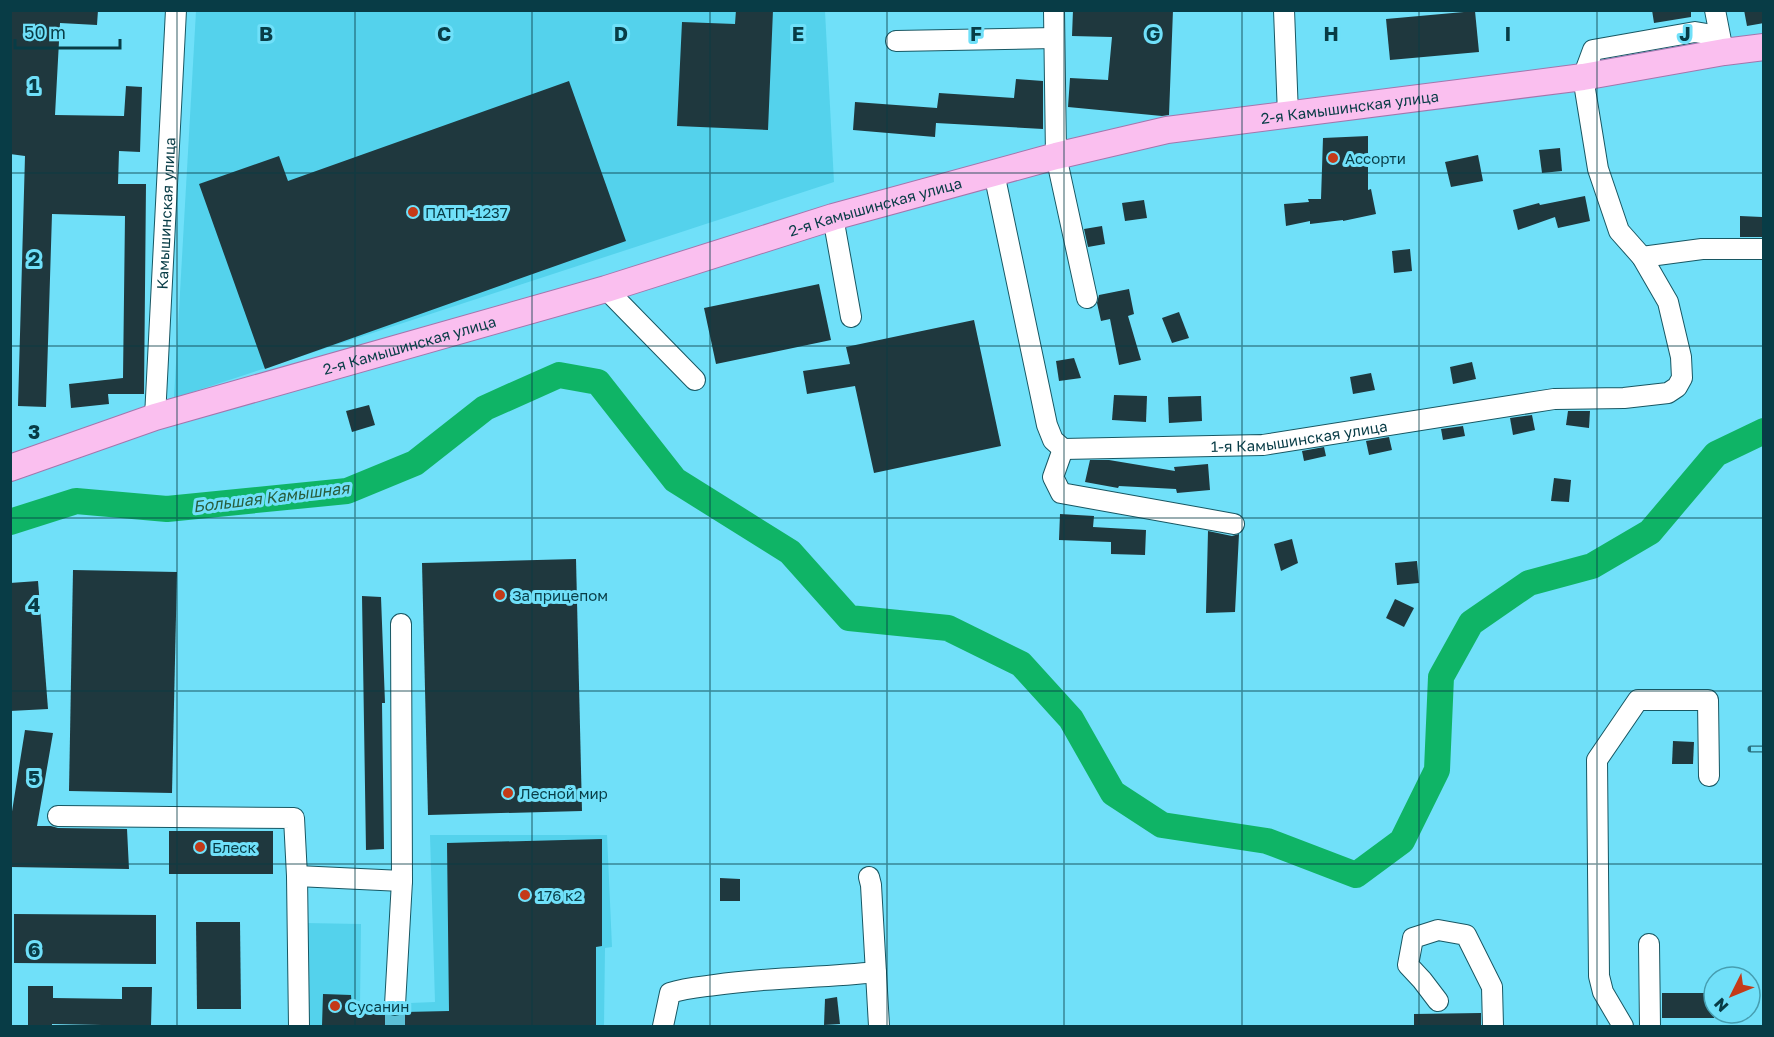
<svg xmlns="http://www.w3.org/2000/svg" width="1774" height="1037" font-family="'Golos Text',sans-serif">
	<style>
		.built { fill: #54d2ec }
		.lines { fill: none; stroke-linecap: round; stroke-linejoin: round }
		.river { stroke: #0fb466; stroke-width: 26 }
		.building { fill: #1f383e }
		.minor-tunnel { stroke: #5bbfd5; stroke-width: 20; stroke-dasharray: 20 10; stroke-linecap: butt }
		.minor-casing { stroke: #185763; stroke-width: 22 }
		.major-casing { stroke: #a376ad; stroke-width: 28 }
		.minor { stroke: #fff; stroke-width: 20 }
		.major { stroke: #fabfef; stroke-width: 26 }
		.rail-casing { stroke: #276c7b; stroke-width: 7 }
		.rail { stroke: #70e0f9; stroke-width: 4.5; stroke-dasharray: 14; stroke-linecap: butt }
		.grid { fill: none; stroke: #083c46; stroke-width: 1.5; stroke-opacity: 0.55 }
		.poi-dot { fill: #c43a18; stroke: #70e0f9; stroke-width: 2 }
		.labels { text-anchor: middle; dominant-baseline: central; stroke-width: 6; stroke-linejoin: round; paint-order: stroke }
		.street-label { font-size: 15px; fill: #083c46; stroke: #70e0f9 }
		.poi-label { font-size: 15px; fill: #083c46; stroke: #70e0f9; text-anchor: start }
		.water-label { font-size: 16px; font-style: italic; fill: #285d3c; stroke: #70e0f9 }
		.grid-label { font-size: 20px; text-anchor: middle; font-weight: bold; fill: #083c46; stroke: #70e0f9; stroke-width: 6; stroke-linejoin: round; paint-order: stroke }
	</style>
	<rect width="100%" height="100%" fill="#70e0f9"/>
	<g class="built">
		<polygon points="196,11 825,11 834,182 174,398"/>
		<polygon points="430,835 607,835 612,947 605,948 604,1026 308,1026 305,923 361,924 360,1005 435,1002"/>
	</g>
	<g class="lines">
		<polyline class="river" points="10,522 76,501 167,509 347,491 415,463 485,408 559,375 598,382 675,480 790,552 849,618 948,628 1021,664 1071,719 1113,793 1162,825 1267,841 1356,875 1402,841 1437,770 1441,677 1471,623 1529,583 1592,566 1650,532 1716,454 1764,431"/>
	</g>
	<g class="building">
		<polygon points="10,10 98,10 97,25 60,23 55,115 124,116 126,86 142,87 140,152 119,151 118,184 146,184 144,394 108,394 109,404 71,408 69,384 123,378 125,216 52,214 46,407 18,406 25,156 10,154"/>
		<polygon points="736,10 773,10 768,130 677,126 682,22 735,24"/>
		<polygon points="1073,10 1173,10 1169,115 1162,116 1068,107 1070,78 1108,80 1112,37 1072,36"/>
		<polygon points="1652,10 1691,10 1691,17 1654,23"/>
		<polygon points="1744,10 1764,10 1764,23 1747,26"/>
		<polygon points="1475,11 1479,52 1390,60 1386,19"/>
		<polygon points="1016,79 1043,81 1043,129 936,123 935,137 853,130 855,102 937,108 939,93 1014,98"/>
		<polygon points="569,81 626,241 265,369 199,184 279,156 288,181"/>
		<polygon points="1368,136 1368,190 1371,189 1376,214 1343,221 1343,220 1310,224 1310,221 1286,226 1284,204 1309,202 1308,199 1321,199 1323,138"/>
		<polygon points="1560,148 1562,171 1542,173 1539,150"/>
		<polygon points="1478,155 1483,181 1451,187 1445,162"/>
		<polygon points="1585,196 1590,221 1558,228 1555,217 1518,230 1513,210 1539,203 1540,205"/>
		<polygon points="1144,200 1147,218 1125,221 1122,203"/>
		<polygon points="1740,216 1762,217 1762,237 1740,237"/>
		<polygon points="1102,226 1105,244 1088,247 1084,229"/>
		<polygon points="1410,249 1412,271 1394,273 1392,251"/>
		<polygon points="819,284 831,340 716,364 704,308"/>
		<polygon points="1129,289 1134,314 1128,316 1141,360 1119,365 1110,319 1101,321 1097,303 1099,295"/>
		<polygon points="1179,312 1189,338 1172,343 1162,318"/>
		<polygon points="974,320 1001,446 874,473 855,386 807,394 803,371 850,364 846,347"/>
		<polygon points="1074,358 1081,378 1059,381 1056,361"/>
		<polygon points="1472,362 1476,379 1453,384 1450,367"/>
		<polygon points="1371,373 1375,390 1353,394 1350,377"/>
		<polygon points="1114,395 1147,396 1146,422 1112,420"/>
		<polygon points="1201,396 1202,421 1169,423 1168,397"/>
		<polygon points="369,405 375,425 352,432 346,411"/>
		<polygon points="1568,411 1590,411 1589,428 1566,425"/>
		<polygon points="1532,415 1535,430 1513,435 1510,418"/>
		<polygon points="1463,426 1465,436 1443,440 1441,429"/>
		<polygon points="1389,437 1392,450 1369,455 1366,441"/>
		<polygon points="1324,447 1326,456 1304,461 1302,451"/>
		<polygon points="1090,460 1109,460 1175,471 1174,467 1208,464 1210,490 1177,493 1176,489 1119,486 1118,488 1085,482"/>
		<polygon points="1554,478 1571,480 1569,502 1551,501"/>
		<polygon points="1060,514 1094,516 1093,527 1146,530 1145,555 1111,554 1111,542 1059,540"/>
		<polygon points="1208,531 1232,536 1239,534 1235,612 1206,613"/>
		<polygon points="1292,539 1298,563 1281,571 1274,544"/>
		<polygon points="576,559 582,811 428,815 422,563"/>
		<polygon points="1417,561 1419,583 1397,585 1395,563"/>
		<polygon points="73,570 177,572 172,793 69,791"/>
		<polygon points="38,581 48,709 10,711 10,583"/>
		<polygon points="362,596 381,597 385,703 382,703 384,849 366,850"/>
		<polygon points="1395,599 1414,608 1404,627 1386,618"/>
		<polygon points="25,730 53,733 37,826 51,826 58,828 127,829 129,869 11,867 10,824"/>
		<polygon points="1673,741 1694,742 1693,764 1672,764"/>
		<rect x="169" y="831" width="104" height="43"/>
		<polygon points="602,839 602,946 596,947 596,1026 322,1026 323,994 351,995 352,1012 386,1012 389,1015 395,1017 401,1015 405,1012 449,1011 447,843"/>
		<polygon points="720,878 740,879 740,901 720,901"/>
		<polygon points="14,914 156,915 156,964 14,963"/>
		<polygon points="196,922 240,922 241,1009 197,1009"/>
		<polygon points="28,986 53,986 53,998 122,999 122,987 152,987 151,1026 52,1024 52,1026 28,1026"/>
		<rect x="1662" y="993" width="52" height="25"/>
		<polygon points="837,997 840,1024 824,1025 825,999"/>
		<polygon points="1481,1013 1481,1026 1414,1026 1414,1014"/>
	</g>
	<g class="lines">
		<polyline class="minor-tunnel" points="395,1026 395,1005"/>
		<g class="minor-casing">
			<g id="minor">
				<polyline points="1054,10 1056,156 1087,298"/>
				<polyline points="1284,10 1288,115"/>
				<polyline points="1715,10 1722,46"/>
				<polyline points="896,41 1054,38"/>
				<path id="s1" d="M994,173l53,252 6,15 10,9 200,-4 291,-46 70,-1 44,-5 9,-6 5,-9 -1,-21 -13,-55 -26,-45 -23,-26 -21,-62 -15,-92 10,-27 102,-18 24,4"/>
				<polyline points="833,217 851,317"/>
				<polyline points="1642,257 1702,249 1764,249"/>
				<polyline points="606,289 695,380"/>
				<path id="s2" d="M155,417l21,-407"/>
				<polyline points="1063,449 1053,477 1061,493 1234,524"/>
				<polyline points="58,816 294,818 297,876 299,1026"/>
				<polyline points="297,876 402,881 401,624"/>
				<polyline points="869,877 871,885 879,1026"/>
				<polyline points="1649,944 1650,1026"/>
				<polyline points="1438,1001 1422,980 1408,965 1413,938 1438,930 1466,935 1492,987 1493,1026"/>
				<polyline points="395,1005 402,881"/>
				<path d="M663,1026l7,-33c15,-5 30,-6 45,-8 54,-8 108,-7 161,-13"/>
				<polyline points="1623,1026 1603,992 1599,976 1597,760 1638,700 1708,700 1709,776"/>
			</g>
		</g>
		<g class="major-casing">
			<g id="major">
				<path id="s3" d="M10,468l145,-51 451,-128 227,-72 223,-61 111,-26 416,-53 141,-25 40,-5"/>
			</g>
		</g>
		<use href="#minor" class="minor"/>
		<use href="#major" class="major"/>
		<g class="rail-casing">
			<polyline id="rail" points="1751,749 1764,749"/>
		</g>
		<use href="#rail" class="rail"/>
	</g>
	<path class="grid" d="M177,10v1016M355,10v1016M532,10v1016M710,10v1016M887,10v1016M1064,10v1016M1242,10v1016M1419,10v1016M1597,10v1016M10,173h1754M10,346h1754M10,518h1754M10,691h1754M10,864h1754"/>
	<g class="poi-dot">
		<circle cx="1333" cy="158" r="6"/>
		<circle cx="413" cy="212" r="6"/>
		<circle cx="500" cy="595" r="6"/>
		<circle cx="508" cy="793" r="6"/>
		<circle cx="200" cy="847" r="6"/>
		<circle cx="525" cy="895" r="6"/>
		<circle cx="335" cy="1006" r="6"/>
	</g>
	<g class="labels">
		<g class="street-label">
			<text stroke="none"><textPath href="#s3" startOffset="1390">2-я Камышинская улица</textPath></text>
			<text stroke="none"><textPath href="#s3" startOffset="904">2-я Камышинская улица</textPath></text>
			<text stroke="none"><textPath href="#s2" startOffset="204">Камышинская улица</textPath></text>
			<text stroke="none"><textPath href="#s3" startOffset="418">2-я Камышинская улица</textPath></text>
			<text stroke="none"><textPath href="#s1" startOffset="524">1-я Камышинская улица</textPath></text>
		</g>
		<g class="poi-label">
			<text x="1345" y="158">Ассорти</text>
			<text x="425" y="212">ПАТП -1237</text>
			<text x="512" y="595">За прицепом</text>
			<text x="520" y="793">Лесной мир</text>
			<text x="212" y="847">Блеск</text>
			<text x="537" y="895">176 к2</text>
			<text x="347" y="1006">Сусанин</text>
		</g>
		<g class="water-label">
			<text transform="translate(271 497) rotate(-7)">Большая Камышная</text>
		</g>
	</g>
	<g class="grid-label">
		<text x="266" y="41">B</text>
		<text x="444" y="41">C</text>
		<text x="621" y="41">D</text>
		<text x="798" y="41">E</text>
		<text x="976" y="41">F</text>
		<text x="1153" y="41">G</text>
		<text x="1331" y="41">H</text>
		<text x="1508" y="41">I</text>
		<text x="1685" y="41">J</text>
		<text x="34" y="93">1</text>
		<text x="34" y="266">2</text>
		<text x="34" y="439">3</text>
		<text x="34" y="612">4</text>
		<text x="34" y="785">5</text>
		<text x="34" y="957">6</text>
	</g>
	<rect width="1774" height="1037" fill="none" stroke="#083c46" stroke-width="24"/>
	<g transform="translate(1732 995) rotate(227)"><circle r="28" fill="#70e0f9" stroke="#469eb1" stroke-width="1.5"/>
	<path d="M0-4.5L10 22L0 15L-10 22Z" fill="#c43a18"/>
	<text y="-9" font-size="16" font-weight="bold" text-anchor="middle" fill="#083c46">N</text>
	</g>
	<path d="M15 39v9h105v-9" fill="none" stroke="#083c46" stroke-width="3"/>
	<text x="24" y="39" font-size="18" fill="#083c46" stroke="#70e0f9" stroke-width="4.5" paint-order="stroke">50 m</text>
</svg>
